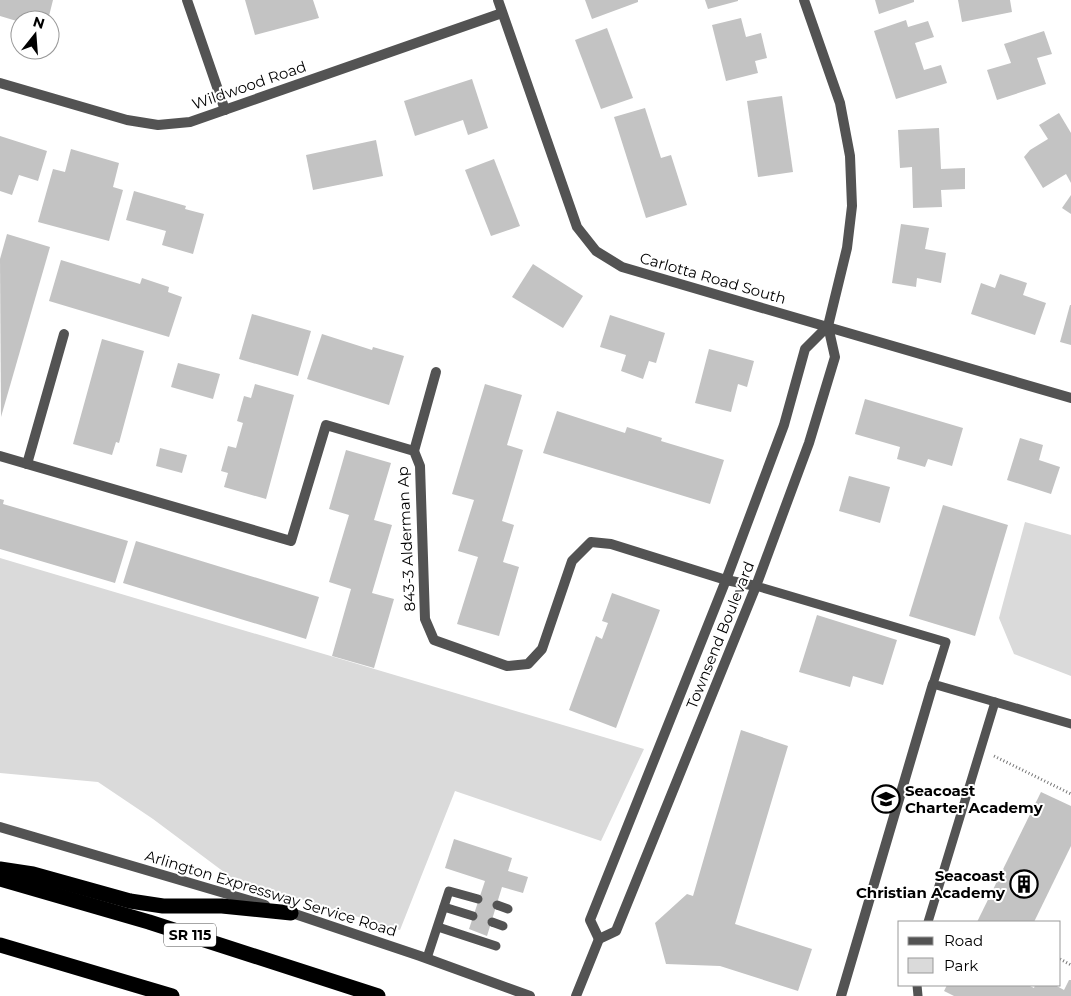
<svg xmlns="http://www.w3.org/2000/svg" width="1071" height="996" font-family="Montserrat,sans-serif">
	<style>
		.green { fill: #dadada }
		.building { fill: #c3c3c3 }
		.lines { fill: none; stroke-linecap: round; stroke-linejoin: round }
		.path { stroke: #757575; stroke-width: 3; stroke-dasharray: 1 2.5; stroke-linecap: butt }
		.service { stroke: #535353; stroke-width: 9 }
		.minor { stroke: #535353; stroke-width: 10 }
		.tertiary { stroke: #535353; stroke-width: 10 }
		.motorway { stroke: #000; stroke-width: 15 }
		.labels { text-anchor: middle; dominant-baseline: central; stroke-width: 4; stroke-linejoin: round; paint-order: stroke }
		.shield { fill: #fff; stroke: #4c4c4c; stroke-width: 1 }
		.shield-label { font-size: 14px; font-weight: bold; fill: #000 }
		.street-label { font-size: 15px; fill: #000; stroke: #fff }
		.poi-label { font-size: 15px; font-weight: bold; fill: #000; stroke: #fff; text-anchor: start }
	</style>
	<rect width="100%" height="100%" fill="#fff"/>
	<g class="green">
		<polygon points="1025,522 1071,535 1071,676 1014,654 999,618"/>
		<polygon points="0,558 644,749 601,841 455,791 400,930 232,878 153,819 98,782 0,773"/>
	</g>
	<g class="building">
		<polygon points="0,0 53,0 48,20 20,20 20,22 0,16"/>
		<polygon points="245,0 313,0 319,18 255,35"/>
		<polygon points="585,0 638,0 638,2 592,19"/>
		<polygon points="705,0 738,0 738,1 708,9"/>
		<polygon points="875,0 914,0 914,2 879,14"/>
		<polygon points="958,0 1010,0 1012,12 962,22"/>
		<polygon points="741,18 746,37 761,33 767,58 755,61 758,73 726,81 712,25"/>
		<polygon points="906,20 908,27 928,21 934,37 915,43 924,70 941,65 947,83 896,99 874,31"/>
		<polygon points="607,28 633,98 601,109 575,40"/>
		<polygon points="1044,31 1052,54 1037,58 1046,84 997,100 987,70 1011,63 1004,44"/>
		<polygon points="472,79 488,128 468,135 463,120 415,136 404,101"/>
		<polygon points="782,96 793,172 758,177 747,101"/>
		<polygon points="645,108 661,158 671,155 687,205 646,218 614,117"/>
		<polygon points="1059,113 1071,133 1071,183 1066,174 1043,188 1024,157 1030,150 1048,139 1039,125"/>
		<polygon points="939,128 941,169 965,168 965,189 941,190 942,207 913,208 912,167 900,168 898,130"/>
		<polygon points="0,136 47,151 38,181 19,175 12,195 0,191"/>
		<polygon points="376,140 383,176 313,190 306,155"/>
		<polygon points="71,149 119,163 113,187 123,190 109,241 38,222 53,169 65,172"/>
		<polygon points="494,159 520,226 491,236 465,170"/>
		<polygon points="134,191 186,206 185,209 204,214 193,254 162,245 166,231 126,220"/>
		<polygon points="1071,195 1071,214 1062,208"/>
		<polygon points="901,224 929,228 925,249 946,253 941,283 917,278 916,287 892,283"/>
		<polygon points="7,234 50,247 1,417 0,259"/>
		<polygon points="61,260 140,284 142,278 169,287 168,292 182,297 169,337 49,301"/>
		<polygon points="533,264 583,296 563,328 512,297"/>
		<polygon points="1000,274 1027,283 1023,295 1046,303 1035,335 971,314 981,283 995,288"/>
		<polygon points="1070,305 1071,305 1071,345 1060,342"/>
		<polygon points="252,314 311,331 298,376 239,359"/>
		<polygon points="610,315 665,333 656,363 649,361 643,379 621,371 626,355 600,347"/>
		<polygon points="322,334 372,350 373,347 404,356 389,405 307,379"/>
		<polygon points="102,339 144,351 119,443 116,442 112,455 73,444"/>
		<polygon points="709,349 754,361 747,387 738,384 731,412 695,403"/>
		<polygon points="178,363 220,374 213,399 171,387"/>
		<polygon points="255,384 294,395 266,499 224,487 228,473 221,471 228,446 236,448 243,423 237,421 244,396 251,398"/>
		<polygon points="485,384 522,395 507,445 523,450 502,521 514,525 503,562 519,567 499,636 457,624 478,557 458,551 474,500 452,494"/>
		<polygon points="865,399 963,428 952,466 928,459 925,467 897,459 900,447 855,434"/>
		<polygon points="557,411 625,433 627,427 662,438 661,441 724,460 710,504 543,453"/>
		<polygon points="1020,438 1043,445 1039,460 1060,467 1051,494 1007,480"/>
		<polygon points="160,448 187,455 182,473 156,466"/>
		<polygon points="346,450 391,463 374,520 392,525 372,593 394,599 374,668 332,656 351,589 329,582 349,515 329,509"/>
		<polygon points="849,476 890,487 880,523 839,511"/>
		<polygon points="0,499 4,500 3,504 128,541 115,583 0,549"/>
		<polygon points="943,505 1008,525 975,636 909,616"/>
		<polygon points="136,541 319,597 306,639 123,583"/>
		<polygon points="612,593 660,610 616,728 569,710 596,636 602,639 608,623 602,621"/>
		<polygon points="817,615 897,640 883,685 853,676 850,687 799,672"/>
		<polygon points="741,730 788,746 735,924 812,949 798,991 720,966 666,964 655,923 687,894 693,896"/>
		<polygon points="1041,792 1071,806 1071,846 1034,922 977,922"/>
		<polygon points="454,839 512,858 508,871 528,877 523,893 502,887 487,936 469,929 485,881 445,868"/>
		<polygon points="1069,980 1071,980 1071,996 954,996 944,991 947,985 1028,985 1034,988 1035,985 1055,985 1064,990"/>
	</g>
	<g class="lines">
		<g class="path">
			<polyline points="994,756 1071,794"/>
			<polyline points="1060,959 1071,965"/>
		</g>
		<g class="service">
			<polyline points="756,586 946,642 933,684 1071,724"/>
			<polyline points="497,905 508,909"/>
			<polyline points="444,907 473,916"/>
			<polyline points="492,922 503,926"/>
			<polyline points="928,922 995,702"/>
			<polyline points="438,927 496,946"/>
			<polyline points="427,958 449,891 478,899"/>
			<polyline points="917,985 918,996"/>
		</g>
		<g class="minor">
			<polyline points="187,0 225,110"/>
			<polyline points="498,0 577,227 596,251 622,267 1071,398"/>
			<polyline points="0,83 127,120 158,125 190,122 502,13"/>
			<polyline points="414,451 436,372"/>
			<polyline points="0,456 291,541 326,425 414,451 420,466 425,619 434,640 507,666 528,664 542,649 572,561 591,542 611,544 726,580 756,586"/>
			<polyline points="27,464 64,334"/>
			<polyline points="841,996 933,684"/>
		</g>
		<g class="tertiary">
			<polyline points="0,827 265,905"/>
			<polyline points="286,911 420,956 530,996"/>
			<polyline points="599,939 590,920 726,580 784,425 805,349 828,326"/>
			<polyline points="576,996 599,939 616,931 756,586 809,443 835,357 828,326 847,248 852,206 850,156 840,103 804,0"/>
		</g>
		<g class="motorway">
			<polyline points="0,869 33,874 130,901 163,906 222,906 291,913"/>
			<polyline points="0,879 149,922 378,996"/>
			<polyline points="0,945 172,996"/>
		</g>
	</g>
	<defs>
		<g id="school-ring" transform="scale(1.4375)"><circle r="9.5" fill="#fff" stroke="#000" stroke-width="1.5"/><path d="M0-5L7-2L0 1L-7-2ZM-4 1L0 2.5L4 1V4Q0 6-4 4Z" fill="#000"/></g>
		<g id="building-ring" transform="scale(1.4375)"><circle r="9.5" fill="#fff" stroke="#000" stroke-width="1.5"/><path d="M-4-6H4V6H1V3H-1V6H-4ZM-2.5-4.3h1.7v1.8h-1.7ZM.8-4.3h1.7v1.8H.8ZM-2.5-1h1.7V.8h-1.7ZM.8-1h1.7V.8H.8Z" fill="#000"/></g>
	</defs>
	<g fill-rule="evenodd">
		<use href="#school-ring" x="886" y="799"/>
		<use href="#building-ring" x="1024" y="884"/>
	</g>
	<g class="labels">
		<rect class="shield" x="164" y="923.5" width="52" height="23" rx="4"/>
		<g class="shield-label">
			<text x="190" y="935">SR 115</text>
		</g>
		<g class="street-label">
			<text transform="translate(249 85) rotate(-19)">Wildwood Road</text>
			<text transform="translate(713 278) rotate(16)">Carlotta Road South</text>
			<text transform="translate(406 539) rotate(-93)">843-3 Alderman Ap</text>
			<text transform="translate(720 635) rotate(-68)">Townsend Boulevard</text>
			<text transform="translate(271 893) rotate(17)">Arlington Expressway Service Road</text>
		</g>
		<g class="poi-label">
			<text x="905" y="790">Seacoast<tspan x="905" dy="17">Charter Academy</tspan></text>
			<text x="1005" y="875" text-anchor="end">Seacoast<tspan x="1005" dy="17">Christian Academy</tspan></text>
		</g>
	</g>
	<rect x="898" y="921" width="162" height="65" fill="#ffffff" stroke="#999999"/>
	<rect x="908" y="937" width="25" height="8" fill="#535353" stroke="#999999"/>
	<text x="944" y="946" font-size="15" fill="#000000">Road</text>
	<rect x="908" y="958" width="25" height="15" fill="#dadada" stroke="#999999"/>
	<text x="944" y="971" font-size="15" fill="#000000">Park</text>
	<g transform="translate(35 35) rotate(17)"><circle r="24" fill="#ffffff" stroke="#999999"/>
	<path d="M0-4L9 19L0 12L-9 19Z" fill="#000000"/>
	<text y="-8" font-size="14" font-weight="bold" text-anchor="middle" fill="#000000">N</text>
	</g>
</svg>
